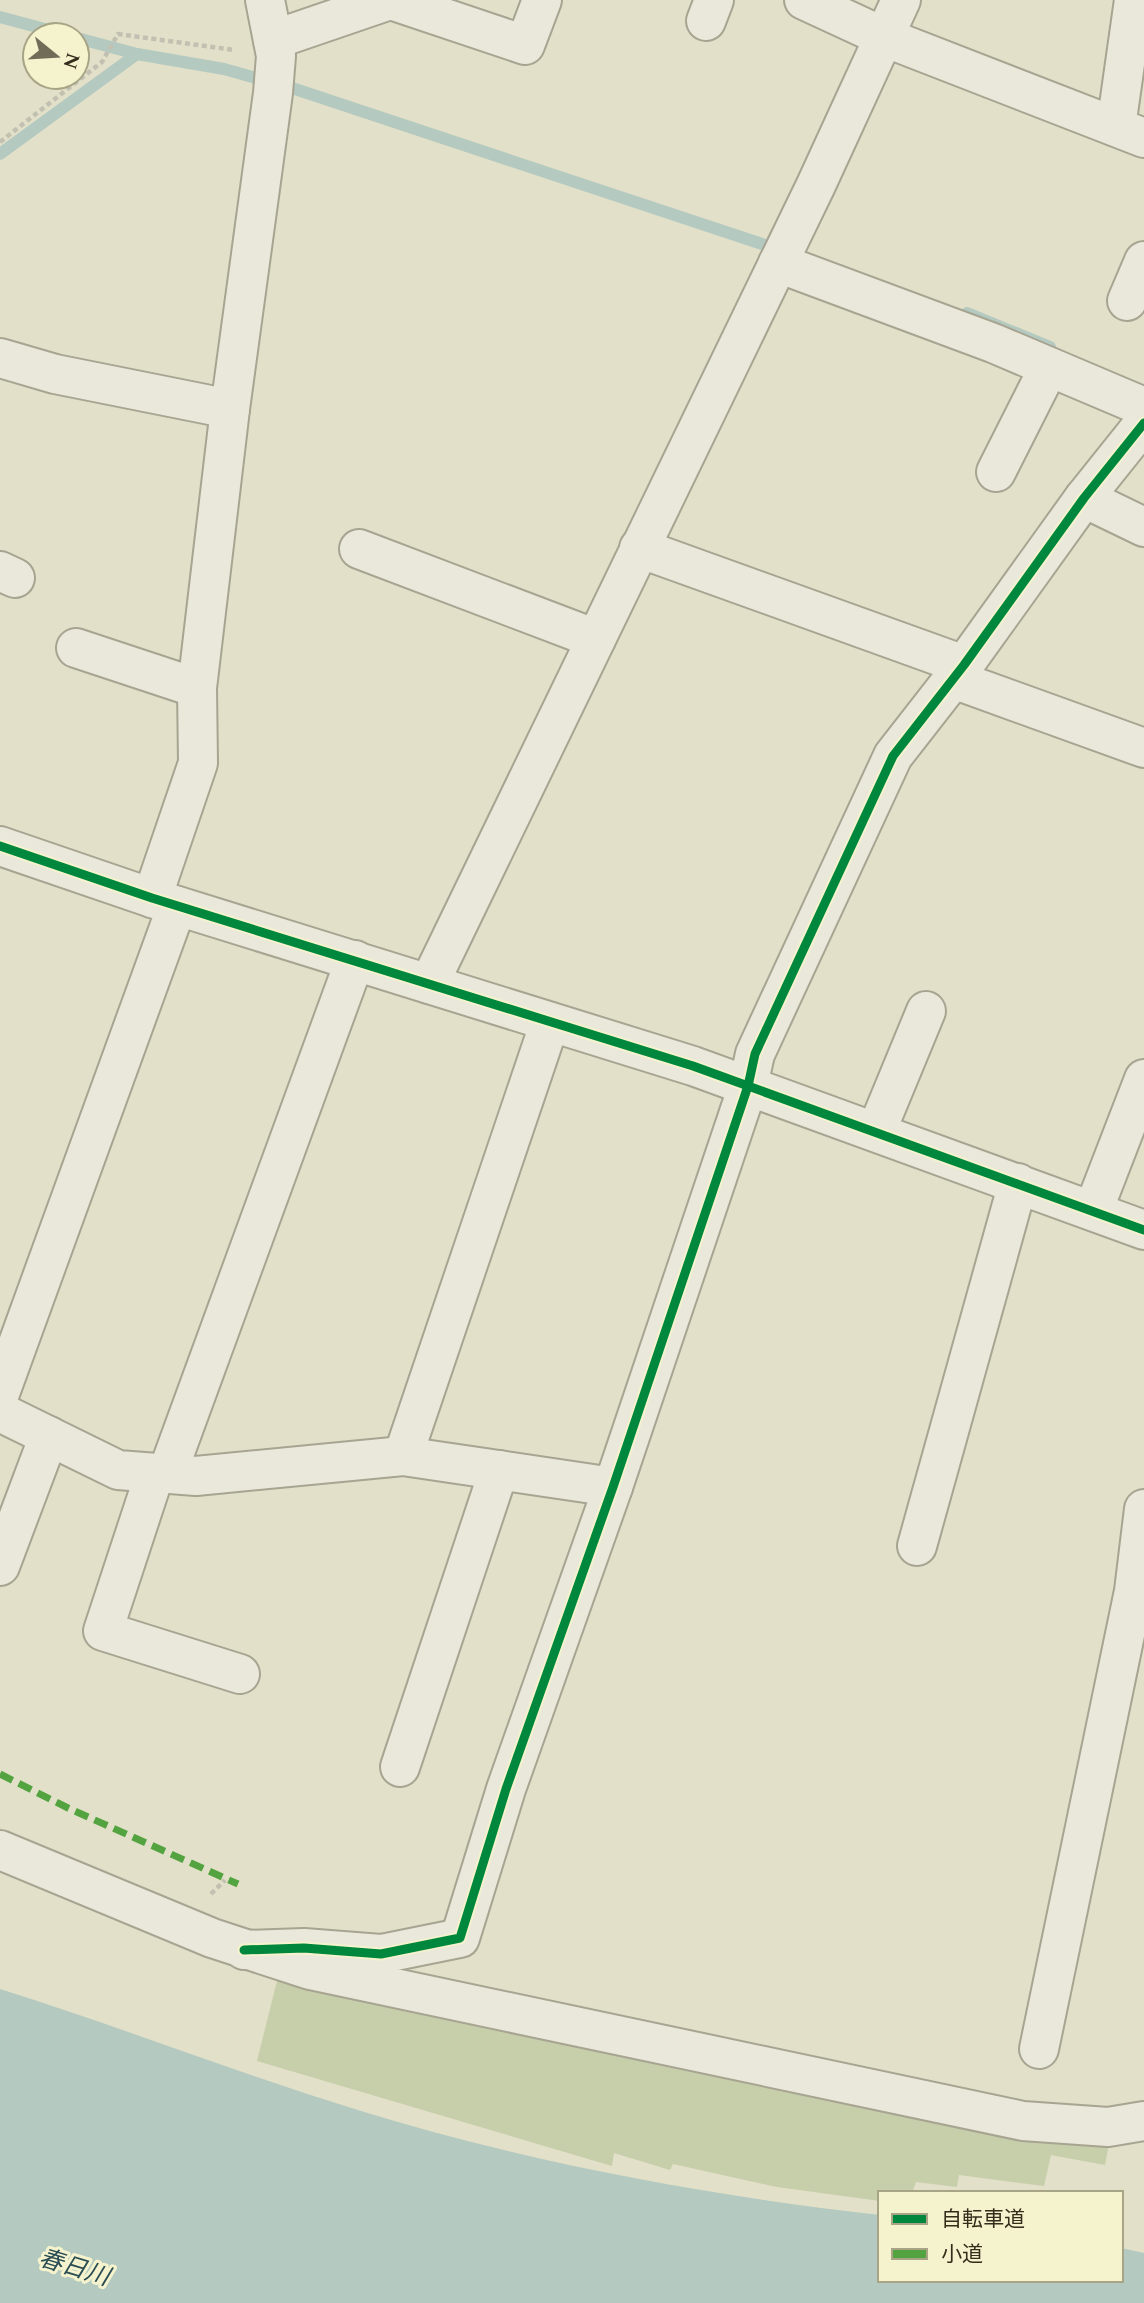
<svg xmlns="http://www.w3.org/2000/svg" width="1144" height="2303" font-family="Spectral,'Noto Sans JP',serif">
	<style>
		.cemetery { fill: #c6ceaa }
		.water { fill: #b4c9c0 }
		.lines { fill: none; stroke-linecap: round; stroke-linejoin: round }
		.stream { stroke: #b4c9c0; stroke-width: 12 }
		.minor-casing { stroke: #a7a492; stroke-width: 42 }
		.path { stroke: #c2c0b1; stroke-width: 4.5; stroke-dasharray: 5 3.5; stroke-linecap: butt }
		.minor { stroke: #eae8da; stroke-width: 38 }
		.quiet { stroke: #53a440; stroke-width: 7; stroke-dasharray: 14 7; stroke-linecap: butt }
		.cycleway-casing { stroke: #f5f3cd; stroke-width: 13 }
		.cycleway { stroke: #00873e; stroke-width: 9 }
		.labels { text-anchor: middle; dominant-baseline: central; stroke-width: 6; stroke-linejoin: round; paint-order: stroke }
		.water-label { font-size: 24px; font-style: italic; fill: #2a4d54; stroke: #f5f3cd }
	</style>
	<rect width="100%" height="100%" fill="#e2e0c8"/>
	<polygon class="cemetery" points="279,1973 1109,2144 1105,2165 1051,2155 1044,2186 959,2175 957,2187 916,2182 912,2193 880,2193 880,2201 777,2187 673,2164 670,2170 614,2153 612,2166 257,2061"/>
	<path class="water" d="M0,1989c121,38 240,85 361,122 169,52 343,84 519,104v65h241v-32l23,5v50h-1144z"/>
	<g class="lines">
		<g class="stream">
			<polyline points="0,17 67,35"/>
			<polyline points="77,38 137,54"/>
			<polyline points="0,154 137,54 224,69 292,88 780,250"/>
			<polyline points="967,313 1050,347"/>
		</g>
		<g class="minor-casing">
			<g id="minor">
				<polyline points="391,0 525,45 542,0"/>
				<polyline points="804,0 884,37 1144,138"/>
				<polyline points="706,21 714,0"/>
				<polyline points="273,40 390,0"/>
				<polyline points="1116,127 1134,0"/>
				<polyline points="778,263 993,343 1144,407"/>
				<polyline points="1127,301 1144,261"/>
				<polyline points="0,358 55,374 230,409"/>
				<polyline points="996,472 1049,367"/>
				<polyline points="1084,498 1144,527"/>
				<polyline points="639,548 964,665"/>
				<polyline points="359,549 596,639"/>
				<polyline points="0,571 15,578"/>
				<polyline points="76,648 197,688"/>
				<polyline points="953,679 1144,748"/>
				<polyline points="0,846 152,898 693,1066 1144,1230"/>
				<polyline points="152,898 198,763 197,688 230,409 273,93 276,56 265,0"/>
				<polyline points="429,984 816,185 901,0"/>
				<polyline points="876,1132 926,1011"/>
				<polyline points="1093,1211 1144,1079"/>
				<polyline points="0,1393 177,906"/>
				<polyline points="0,1412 118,1470 196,1476 403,1456 613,1487"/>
				<polyline points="403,1456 550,1022"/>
				<polyline points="155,1473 103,1631 240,1674"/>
				<polyline points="167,1474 355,960"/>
				<polyline points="917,1546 1018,1183"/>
				<polyline points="0,1566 49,1436"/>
				<polyline points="400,1767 499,1470"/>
				<polyline points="0,1850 212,1938 310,1970 1023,2121 1108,2127 1144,2121"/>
				<polyline points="244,1950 304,1948 381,1954 460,1938 506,1789 613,1487 748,1086 755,1054 893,756 964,665 1084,498 1144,423"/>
				<polyline points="1039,2049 1134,1591 1144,1509"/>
			</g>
		</g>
		<g class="path">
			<polyline points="0,142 102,62 118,34 234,50"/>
			<polyline points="211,1894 225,1880"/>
		</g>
		<use href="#minor" class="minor"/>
		<polyline class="quiet" points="0,1774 68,1808 238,1884"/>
		<g class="cycleway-casing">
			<g id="cycleway">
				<polyline points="0,846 152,898 693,1066 1144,1230"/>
				<polyline points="244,1950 304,1948 381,1954 460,1938 506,1789 613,1487 748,1086 755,1054 893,756 964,665 1084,498 1144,423"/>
			</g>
		</g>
		<use href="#cycleway" class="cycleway"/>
	</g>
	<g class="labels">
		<g class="water-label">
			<text transform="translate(74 2268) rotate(17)">春日川</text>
		</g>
	</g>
	<rect x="878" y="2191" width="245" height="91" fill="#f5f3cd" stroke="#a8a486" stroke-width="2"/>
	<rect x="892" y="2214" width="35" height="10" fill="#00873e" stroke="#a8a486" stroke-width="2"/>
	<text x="941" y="2226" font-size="21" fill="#342d1b">自転車道</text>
	<rect x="892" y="2249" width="35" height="10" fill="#53a440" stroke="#a8a486" stroke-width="2"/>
	<text x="941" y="2261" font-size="21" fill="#342d1b">小道</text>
	<g transform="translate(56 56) rotate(108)"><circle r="33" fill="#f5f3cd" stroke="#a8a486" stroke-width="2"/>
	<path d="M0-5L12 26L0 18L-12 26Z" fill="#716c58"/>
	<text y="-10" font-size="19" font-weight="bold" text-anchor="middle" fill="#342d1b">N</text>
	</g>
</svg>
